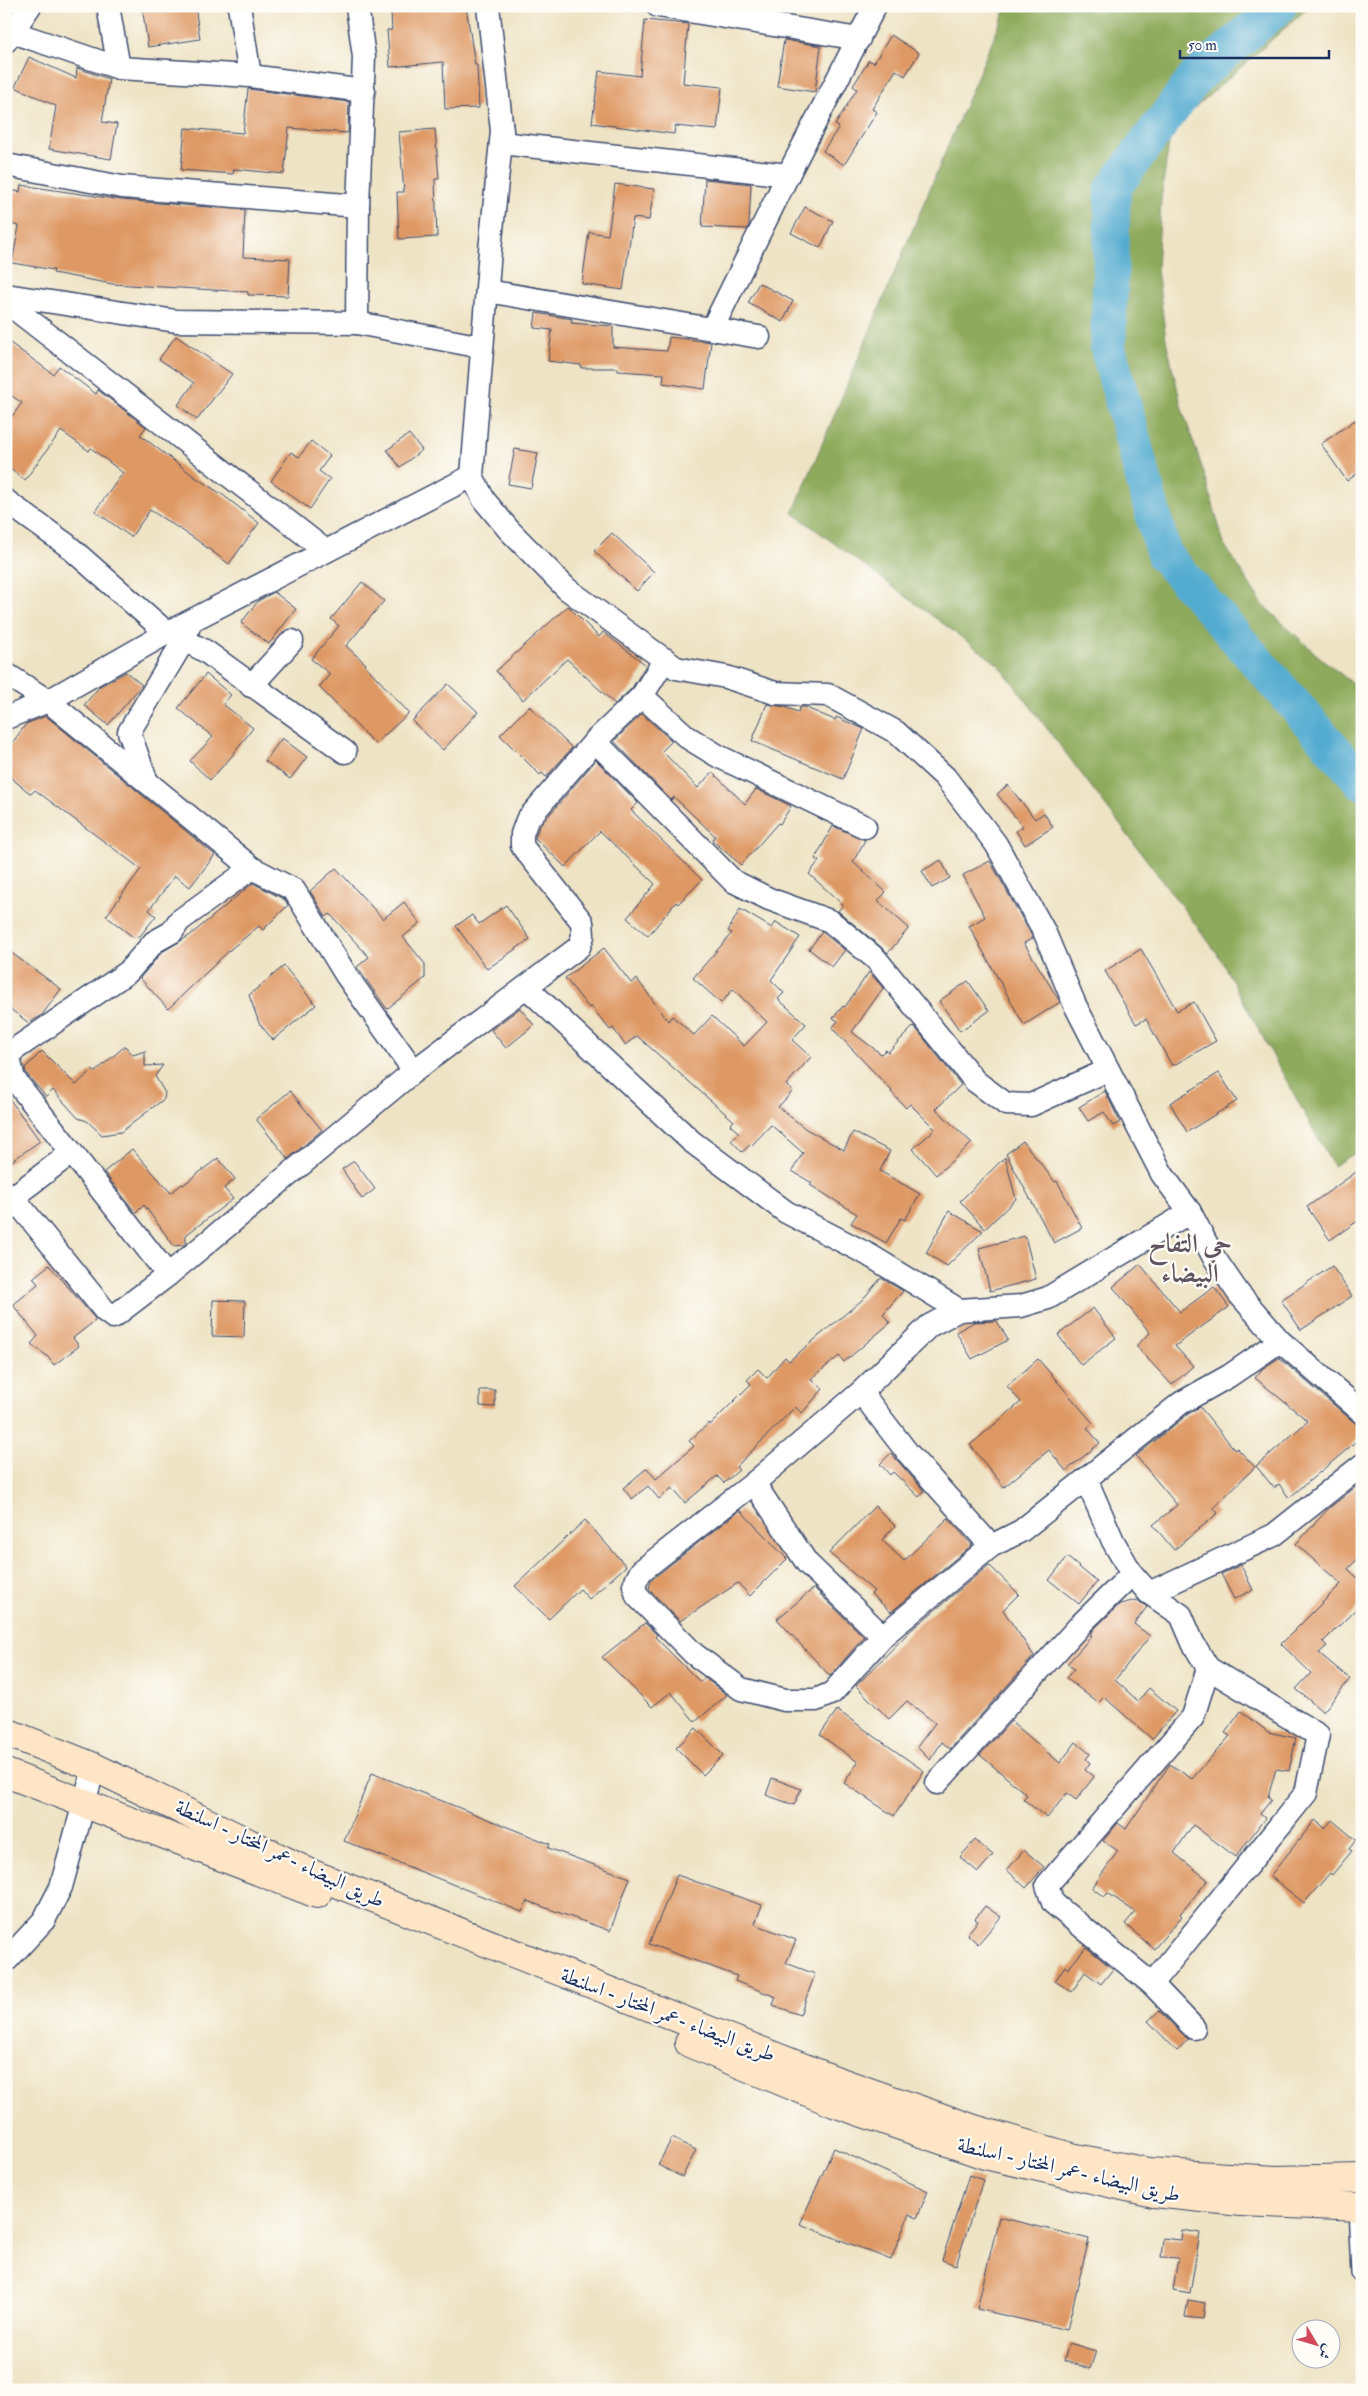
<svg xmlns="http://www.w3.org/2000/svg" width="1368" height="2396" font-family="'IM FELL Double Pica',Amiri,serif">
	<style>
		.forest { fill: #8eaa5c; stroke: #546c5d }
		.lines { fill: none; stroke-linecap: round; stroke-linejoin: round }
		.river { stroke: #53abd0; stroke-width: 36 }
		.building { fill: #de9864 }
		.service-casing { stroke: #3b4a6d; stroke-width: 14 }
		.minor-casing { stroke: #3b4a6d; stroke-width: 25 }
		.secondary-casing { stroke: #3b4a6d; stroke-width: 30 }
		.service { stroke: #fff; stroke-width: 11 }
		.minor { stroke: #fff; stroke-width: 22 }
		.secondary { stroke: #fde5c5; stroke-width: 28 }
		.labels { text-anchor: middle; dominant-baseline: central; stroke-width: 4.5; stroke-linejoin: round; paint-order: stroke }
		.street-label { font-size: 21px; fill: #1b2f5e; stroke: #fdfcf7 }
		.district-label { font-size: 26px; font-weight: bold; fill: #5f5460; stroke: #fdfcf7 }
	</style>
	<rect width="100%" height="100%" fill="#fdfcf7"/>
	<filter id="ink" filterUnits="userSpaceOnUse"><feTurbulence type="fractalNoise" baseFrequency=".02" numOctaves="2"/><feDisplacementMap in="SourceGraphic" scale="10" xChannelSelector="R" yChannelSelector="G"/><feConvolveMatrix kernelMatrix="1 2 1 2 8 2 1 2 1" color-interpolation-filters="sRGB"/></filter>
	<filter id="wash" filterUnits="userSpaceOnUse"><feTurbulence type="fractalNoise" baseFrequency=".0096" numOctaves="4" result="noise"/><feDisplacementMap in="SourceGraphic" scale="20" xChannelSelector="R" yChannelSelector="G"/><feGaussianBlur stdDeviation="1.12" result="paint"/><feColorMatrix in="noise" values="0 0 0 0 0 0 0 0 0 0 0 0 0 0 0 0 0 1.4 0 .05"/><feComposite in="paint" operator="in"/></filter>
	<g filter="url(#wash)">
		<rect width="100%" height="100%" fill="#eee3c4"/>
		<polygon class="forest" points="1007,6 1310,6 1171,129 1161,199 1157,269 1166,340 1182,409 1205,476 1224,544 1263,605 1316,654 1362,691 1362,1149 1333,1166 1217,953 999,665 793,513"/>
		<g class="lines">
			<polyline class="river" points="1279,6 1196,77 1113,188 1108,348 1164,555 1362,782"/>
		</g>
		<g id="blocks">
			<g class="building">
				<polygon points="142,6 195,6 200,39 148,47"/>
				<polygon points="429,6 466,6 475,65 477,65 479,108 445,109 443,62 390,67 387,30 392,30 391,12 429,9"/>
				<polygon points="645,20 688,24 683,83 722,87 717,130 675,126 674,134 592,123 599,71 640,76"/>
				<polygon points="891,35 919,53 905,76 896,70 872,109 877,112 844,165 823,151 839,127 835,125 857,89 853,86 869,60 874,63"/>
				<polygon points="784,40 821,46 815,92 777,86"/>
				<polygon points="29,57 76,78 77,68 109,79 102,122 117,124 111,159 49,149 56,106 15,87"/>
				<polygon points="248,89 349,102 348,133 289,128 284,174 234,169 233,174 181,170 185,128 243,133"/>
				<polygon points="435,129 439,179 435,179 437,237 399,239 397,192 404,192 399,132"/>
				<polygon points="705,179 751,184 749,225 747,229 702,227"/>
				<polygon points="615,184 654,189 649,220 633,218 623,290 582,284 589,232 608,235"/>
				<polygon points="21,185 121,200 245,210 243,257 290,259 288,296 248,295 248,292 112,284 53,273 54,270 12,263 19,226 6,223 6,189 20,192"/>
				<polygon points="805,207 833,221 820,248 791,233"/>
				<polygon points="759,283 793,301 783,322 748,303"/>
				<polygon points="536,313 572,319 571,323 613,326 613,347 667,351 669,337 711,342 705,389 663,383 664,374 618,371 618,368 581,368 581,365 548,361 552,330 534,328"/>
				<polygon points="176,336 232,374 197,420 178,405 194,383 159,359"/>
				<polygon points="6,340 53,374 59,366 96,394 98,390 146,427 140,435 195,477 223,495 259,523 229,564 194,538 150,510 131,537 95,511 123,473 91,448 89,451 61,431 25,480 6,466 6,424 22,403 6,392"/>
				<polygon points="1355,420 1362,430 1362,470 1347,481 1321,444"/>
				<polygon points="409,434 422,450 400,467 387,450"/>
				<polygon points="311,441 330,456 319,471 330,479 310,509 271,481 291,452 299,457"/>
				<polygon points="515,449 538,453 531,488 508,484"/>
				<polygon points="612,533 654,572 637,591 594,551"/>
				<polygon points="362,582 384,601 346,646 366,664 365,665 409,713 375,744 319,687 330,674 311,659 339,626 331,619"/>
				<polygon points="274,592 296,609 269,644 241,623 258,601"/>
				<polygon points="568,606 599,637 603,632 646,665 632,688 615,704 567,659 523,700 496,671"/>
				<polygon points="126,672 142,685 108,725 84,705 100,686"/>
				<polygon points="206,674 231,695 223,704 253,728 232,756 210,780 190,761 213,737 178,708"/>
				<polygon points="448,684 478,712 443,750 412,721"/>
				<polygon points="767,704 785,707 798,712 800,707 804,707 835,720 836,717 864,729 843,779 752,741"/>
				<polygon points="529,706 572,748 546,777 542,773 540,775 500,735"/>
				<polygon points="642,714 672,741 662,751 698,788 712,772 745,804 756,789 791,806 780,824 778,823 741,865 712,840 715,836 674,797 671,800 614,741"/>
				<polygon points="46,716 215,855 190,887 175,876 149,910 156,916 140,936 133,937 106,916 141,869 35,790 31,794 6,774 6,746 10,746 26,724"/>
				<polygon points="282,738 307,757 290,779 265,761"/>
				<polygon points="596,760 638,803 631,810 702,880 678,904 676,902 648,936 627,918 655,884 600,831 565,867 535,838 539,827"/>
				<polygon points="1008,785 1035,819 1044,813 1053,827 1025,845 1016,831 1023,827 997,794"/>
				<polygon points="833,826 865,840 853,862 886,892 878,901 909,928 888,953 838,911 843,905 809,874 819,861 815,859"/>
				<polygon points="941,860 950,878 932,888 922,871"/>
				<polygon points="990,861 1033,938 1024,943 1060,1002 1024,1025 969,926 985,917 963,875"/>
				<polygon points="336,868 383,919 404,902 420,923 403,937 425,964 425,978 387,1009 357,967 369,957 330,914 326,917 310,891"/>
				<polygon points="253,883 285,900 288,905 263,930 259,926 232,948 168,1009 140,978 162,952 189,936"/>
				<polygon points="506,905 530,939 487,969 456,926 472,915 479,924"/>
				<polygon points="740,909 772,928 776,922 800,937 771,980 784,993 778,999 806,1024 792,1040 811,1057 786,1085 793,1091 778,1107 806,1129 844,1150 853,1132 890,1151 880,1171 920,1194 905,1220 901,1218 886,1243 851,1223 857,1214 810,1185 812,1183 792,1171 803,1153 771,1125 752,1145 751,1144 742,1152 731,1140 739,1133 730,1125 734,1121 637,1036 625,1045 613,1028 610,1030 591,1006 589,1008 565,978 604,948 631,983 637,979 668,1021 672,1016 694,1035 712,1016 744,1046 767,1022 733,989 721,1003 693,978 732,933 728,931"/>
				<polygon points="822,932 845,950 832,967 809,949"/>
				<polygon points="6,949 61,989 42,1015 29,1023 6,1006"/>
				<polygon points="1141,949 1177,1011 1194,1002 1216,1041 1172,1066 1146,1019 1136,1024 1105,971"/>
				<polygon points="284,966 316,1005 273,1040 259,1023 249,995"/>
				<polygon points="869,972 883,988 852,1032 881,1054 886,1050 888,1052 914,1026 961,1085 936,1109 972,1143 936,1175 913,1149 935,1129 910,1104 906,1108 891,1092 892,1091 832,1028 838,1021 833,1018 843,1006 845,1007"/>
				<polygon points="968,981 989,1011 960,1031 939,1001"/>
				<polygon points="520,1008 534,1025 506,1048 491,1030"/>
				<polygon points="125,1046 133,1055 145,1051 145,1066 163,1065 155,1076 165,1093 164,1099 121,1132 102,1135 87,1121 78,1118 53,1090 46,1097 26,1073 25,1068 42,1051 76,1085 92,1070 95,1072"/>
				<polygon points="1219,1073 1237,1101 1187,1132 1170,1103"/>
				<polygon points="290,1091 322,1130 288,1159 256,1119"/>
				<polygon points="1105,1091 1120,1122 1113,1126 1104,1112 1088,1121 1079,1107"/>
				<polygon points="6,1094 40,1141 6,1165"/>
				<polygon points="1023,1141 1055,1182 1057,1181 1082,1228 1054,1243 1006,1154"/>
				<polygon points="132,1149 171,1193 182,1184 183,1185 218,1158 235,1179 224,1188 233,1199 186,1235 186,1243 184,1245 174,1246 144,1205 136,1213 104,1172"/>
				<polygon points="1005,1157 1016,1199 985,1229 960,1201"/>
				<polygon points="354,1161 375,1189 362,1199 342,1169"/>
				<polygon points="1362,1168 1362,1218 1330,1240 1307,1207"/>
				<polygon points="949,1211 983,1231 947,1266 926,1253"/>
				<polygon points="1025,1236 1036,1279 990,1291 979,1248"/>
				<polygon points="1140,1264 1180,1312 1214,1287 1229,1307 1175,1346 1193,1366 1172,1385 1136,1346 1150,1333 1113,1287"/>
				<polygon points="49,1265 96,1320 73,1338 79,1346 54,1365 47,1356 31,1344 38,1336 13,1305 38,1284 33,1278"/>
				<polygon points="1332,1266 1352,1296 1301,1330 1281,1300"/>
				<polygon points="881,1278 903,1291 883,1314 890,1323 844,1362 839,1356 811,1379 823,1389 802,1413 795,1407 736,1467 739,1470 724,1483 717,1476 685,1503 672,1488 659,1499 648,1486 632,1499 623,1488 647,1468 656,1479 694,1446 689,1441 709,1423 710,1425 751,1384 747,1380 758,1369 767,1378 785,1357 789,1361 862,1300"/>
				<polygon points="213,1300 245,1301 244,1337 212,1336"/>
				<polygon points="1093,1308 1116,1338 1081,1365 1058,1335"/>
				<polygon points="997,1321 1008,1340 972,1359 956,1332 974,1322"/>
				<polygon points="1279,1358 1362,1429 1362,1435 1351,1446 1289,1498 1279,1484 1274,1488 1256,1466 1308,1421 1255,1378 1262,1369"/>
				<polygon points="1038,1359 1093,1423 1087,1428 1100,1443 1066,1471 1049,1450 1004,1487 970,1445 1021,1402 1007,1386"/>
				<polygon points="480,1390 495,1390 495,1407 480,1406"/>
				<polygon points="1200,1407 1235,1450 1237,1448 1255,1467 1213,1508 1218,1513 1174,1550 1153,1525 1177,1505 1136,1456 1188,1414"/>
				<polygon points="891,1453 924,1491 919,1497 893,1472 890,1475 880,1464"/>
				<polygon points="1357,1486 1362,1491 1362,1554 1348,1569 1362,1582 1362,1603 1323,1642 1327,1646 1319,1653 1350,1679 1323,1712 1296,1689 1311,1673 1281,1644 1341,1584 1296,1544 1328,1509"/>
				<polygon points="875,1506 895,1526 882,1540 904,1561 948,1518 972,1545 891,1612 871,1594 874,1591 829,1553"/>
				<polygon points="740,1510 787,1559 750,1596 738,1583 680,1621 649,1589 651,1580"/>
				<polygon points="585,1520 626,1566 589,1599 580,1589 549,1619 515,1586"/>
				<polygon points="1067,1557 1097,1582 1079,1604 1049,1580"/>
				<polygon points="989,1565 1019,1594 1003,1610 1034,1656 950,1749 942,1742 930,1760 917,1747 935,1723 907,1701 889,1719 856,1686 910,1631"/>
				<polygon points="1241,1565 1253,1590 1234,1599 1221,1574"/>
				<polygon points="814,1588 864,1637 830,1676 777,1619"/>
				<polygon points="1137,1600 1147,1607 1134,1624 1150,1636 1115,1680 1138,1701 1149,1688 1176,1711 1152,1739 1104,1697 1098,1703 1066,1678 1074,1669 1067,1664 1092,1636 1090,1635 1094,1629 1120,1604"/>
				<polygon points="645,1623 657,1635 655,1637 700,1682 705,1678 727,1695 695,1722 671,1692 652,1707 602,1657"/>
				<polygon points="837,1710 924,1771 894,1816 844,1783 858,1762 820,1735"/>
				<polygon points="1241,1711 1268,1732 1296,1738 1289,1771 1276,1769 1268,1797 1271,1800 1260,1814 1265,1818 1236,1857 1193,1825 1174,1853 1208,1880 1180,1914 1182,1916 1154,1949 1125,1924 1135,1912 1108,1893 1104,1897 1092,1888 1118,1851 1103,1841 1118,1823 1126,1829 1170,1764 1192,1779 1230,1736 1225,1733"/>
				<polygon points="1011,1721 1060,1763 1076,1742 1090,1754 1086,1759 1090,1763 1085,1770 1094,1777 1076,1800 1067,1793 1047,1818 1023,1799 1027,1795 980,1755"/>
				<polygon points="696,1728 723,1755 703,1775 676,1748"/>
				<polygon points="372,1773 550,1844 548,1848 630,1878 610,1931 527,1901 522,1912 344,1841"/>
				<polygon points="772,1778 801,1789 794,1805 766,1795"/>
				<polygon points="1315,1820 1325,1828 1332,1820 1356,1840 1349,1849 1352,1851 1332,1875 1330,1873 1304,1903 1270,1876"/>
				<polygon points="975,1840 993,1855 978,1872 960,1857"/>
				<polygon points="1024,1850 1044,1867 1026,1888 1007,1870"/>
				<polygon points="677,1875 762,1905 755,1924 796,1940 786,1963 815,1974 800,2015 773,2005 776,1997 735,1981 737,1976 649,1944"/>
				<polygon points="985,1906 1001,1917 978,1944 967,1934 978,1921 975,1919"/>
				<polygon points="1086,1947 1113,1969 1101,1984 1085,1972 1072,1992 1055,1981 1065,1966 1068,1969"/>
				<polygon points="1159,2011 1188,2039 1177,2051 1148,2021"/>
				<polygon points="672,2138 696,2150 682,2177 658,2165"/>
				<polygon points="834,2148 928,2191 917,2218 909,2214 891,2260 800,2224"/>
				<polygon points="969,2175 983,2180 956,2265 942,2260"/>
				<polygon points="999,2217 1089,2239 1067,2330 977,2309"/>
				<polygon points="1182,2230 1200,2233 1190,2293 1173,2290 1178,2258 1161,2257 1163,2238 1181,2240"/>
				<polygon points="1188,2300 1205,2303 1203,2319 1185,2317"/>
				<polygon points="1069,2343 1096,2351 1090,2369 1064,2361"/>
			</g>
		</g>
	</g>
	<g filter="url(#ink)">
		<use href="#blocks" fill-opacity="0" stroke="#3b4a6d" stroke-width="1"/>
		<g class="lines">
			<g class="service-casing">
				<polyline id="service" points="1354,2206 1357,2274 1362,2278"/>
			</g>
			<g class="minor-casing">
				<g id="minor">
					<polyline points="108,6 119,68"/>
					<polyline points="239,6 250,76"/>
					<polyline points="488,6 502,131 490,250 472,476 484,500 509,530 567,589 676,668 726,677 775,693 828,695 896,732 945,777 996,844 1044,931 1075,1005 1162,1174 1190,1212 1213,1256 1239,1294 1280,1341 1362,1412"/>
					<polyline points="658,6 859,39"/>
					<polyline points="12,32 119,68 250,76 364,91"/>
					<polyline points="6,41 30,6"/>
					<polyline points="501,143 788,175"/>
					<polyline points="6,165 122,187 358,206"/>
					<polyline points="487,291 759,337"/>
					<polyline points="6,295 176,321 357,323 482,347"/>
					<polyline points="6,302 326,551"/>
					<polyline points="357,323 358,206 364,57 357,6"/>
					<polyline points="712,329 788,175 875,6"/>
					<polyline points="6,501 67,545 167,633"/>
					<polyline points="184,640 205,651 345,752"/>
					<polyline points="6,674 48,701 252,868 294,890 346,975 414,1071"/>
					<polyline points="251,686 292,641"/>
					<polyline points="642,696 687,737 718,756 865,827"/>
					<polyline points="6,718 48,701 167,633 472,476"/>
					<polyline points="595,741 733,881 769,899 830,921 876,959 975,1081 1006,1104 1031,1105 1108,1070"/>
					<polyline points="147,782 129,732 184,640 189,626"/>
					<polyline points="526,987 691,1141 786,1212 869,1255 959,1310"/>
					<polyline points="6,1054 8,1054 14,1079 168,1275"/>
					<polyline points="8,1054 128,972 154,942 172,932 179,921 252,868"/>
					<polyline points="6,1192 13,1197 105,1311 113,1317 168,1275 414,1071 579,947 583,936 582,922 522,846 522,834 527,820 595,741 642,696 665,659"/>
					<polyline points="13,1197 71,1153"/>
					<polyline points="1190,1212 1048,1298 1021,1306 959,1310 929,1326 861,1392 754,1483 641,1571 634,1585 637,1596 694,1654 741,1689 785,1700 816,1700 832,1693 884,1635 991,1546 1021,1531 1181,1403 1229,1376 1280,1341"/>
					<polyline points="861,1392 907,1452 991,1546"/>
					<polyline points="1086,1479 1113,1541 1132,1574 1149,1593 1181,1615 1193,1643 1208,1668 1318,1735 1306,1793 1152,1984"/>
					<polyline points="754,1483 807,1563 874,1628 884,1635"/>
					<polyline points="1149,1593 1274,1535 1362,1465"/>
					<polyline points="937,1783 1082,1623 1132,1574"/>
					<polyline points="6,1961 44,1920 61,1887 94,1767"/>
					<polyline points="1194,2028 1152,1984 1053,1903 1047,1885 1193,1717 1208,1668"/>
				</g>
			</g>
			<g class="secondary-casing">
				<g id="secondary">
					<polyline points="6,1732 94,1767 310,1873 835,2080 974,2129 1071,2157 1148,2172 1276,2180 1362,2178"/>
					<polyline points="6,1773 317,1894"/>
					<polyline points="689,2043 834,2103 985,2155 1154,2193 1241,2202 1362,2207"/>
				</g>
			</g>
			<use href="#service" class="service"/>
			<use href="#minor" class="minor"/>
			<use href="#secondary" class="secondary"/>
		</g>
	</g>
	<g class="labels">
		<g class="street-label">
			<text transform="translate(280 1854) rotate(25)">طريق البيضاء -عمر المختار - اسلنطة</text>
			<text transform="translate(668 2015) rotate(21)">طريق البيضاء -عمر المختار - اسلنطة</text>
			<text transform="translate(1069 2170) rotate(13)">طريق البيضاء -عمر المختار - اسلنطة</text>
		</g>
		<g class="district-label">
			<text x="1190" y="1244">حي التفاح<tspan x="1190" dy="30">البيضاء</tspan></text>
		</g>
	</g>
	<rect width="1368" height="2396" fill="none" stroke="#fdfcf7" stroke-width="25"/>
	<g transform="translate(1316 2344) rotate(128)"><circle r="24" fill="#fdfcf7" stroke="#a3aaba"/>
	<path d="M0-4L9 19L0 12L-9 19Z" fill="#d1495b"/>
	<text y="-8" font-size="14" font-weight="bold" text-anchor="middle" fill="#1b2f5e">ش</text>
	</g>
	<path d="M1180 50v8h149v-8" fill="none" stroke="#1b2f5e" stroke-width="2.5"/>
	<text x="1188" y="50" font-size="15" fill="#1b2f5e" stroke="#fdfcf7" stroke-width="4" paint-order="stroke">50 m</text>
</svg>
